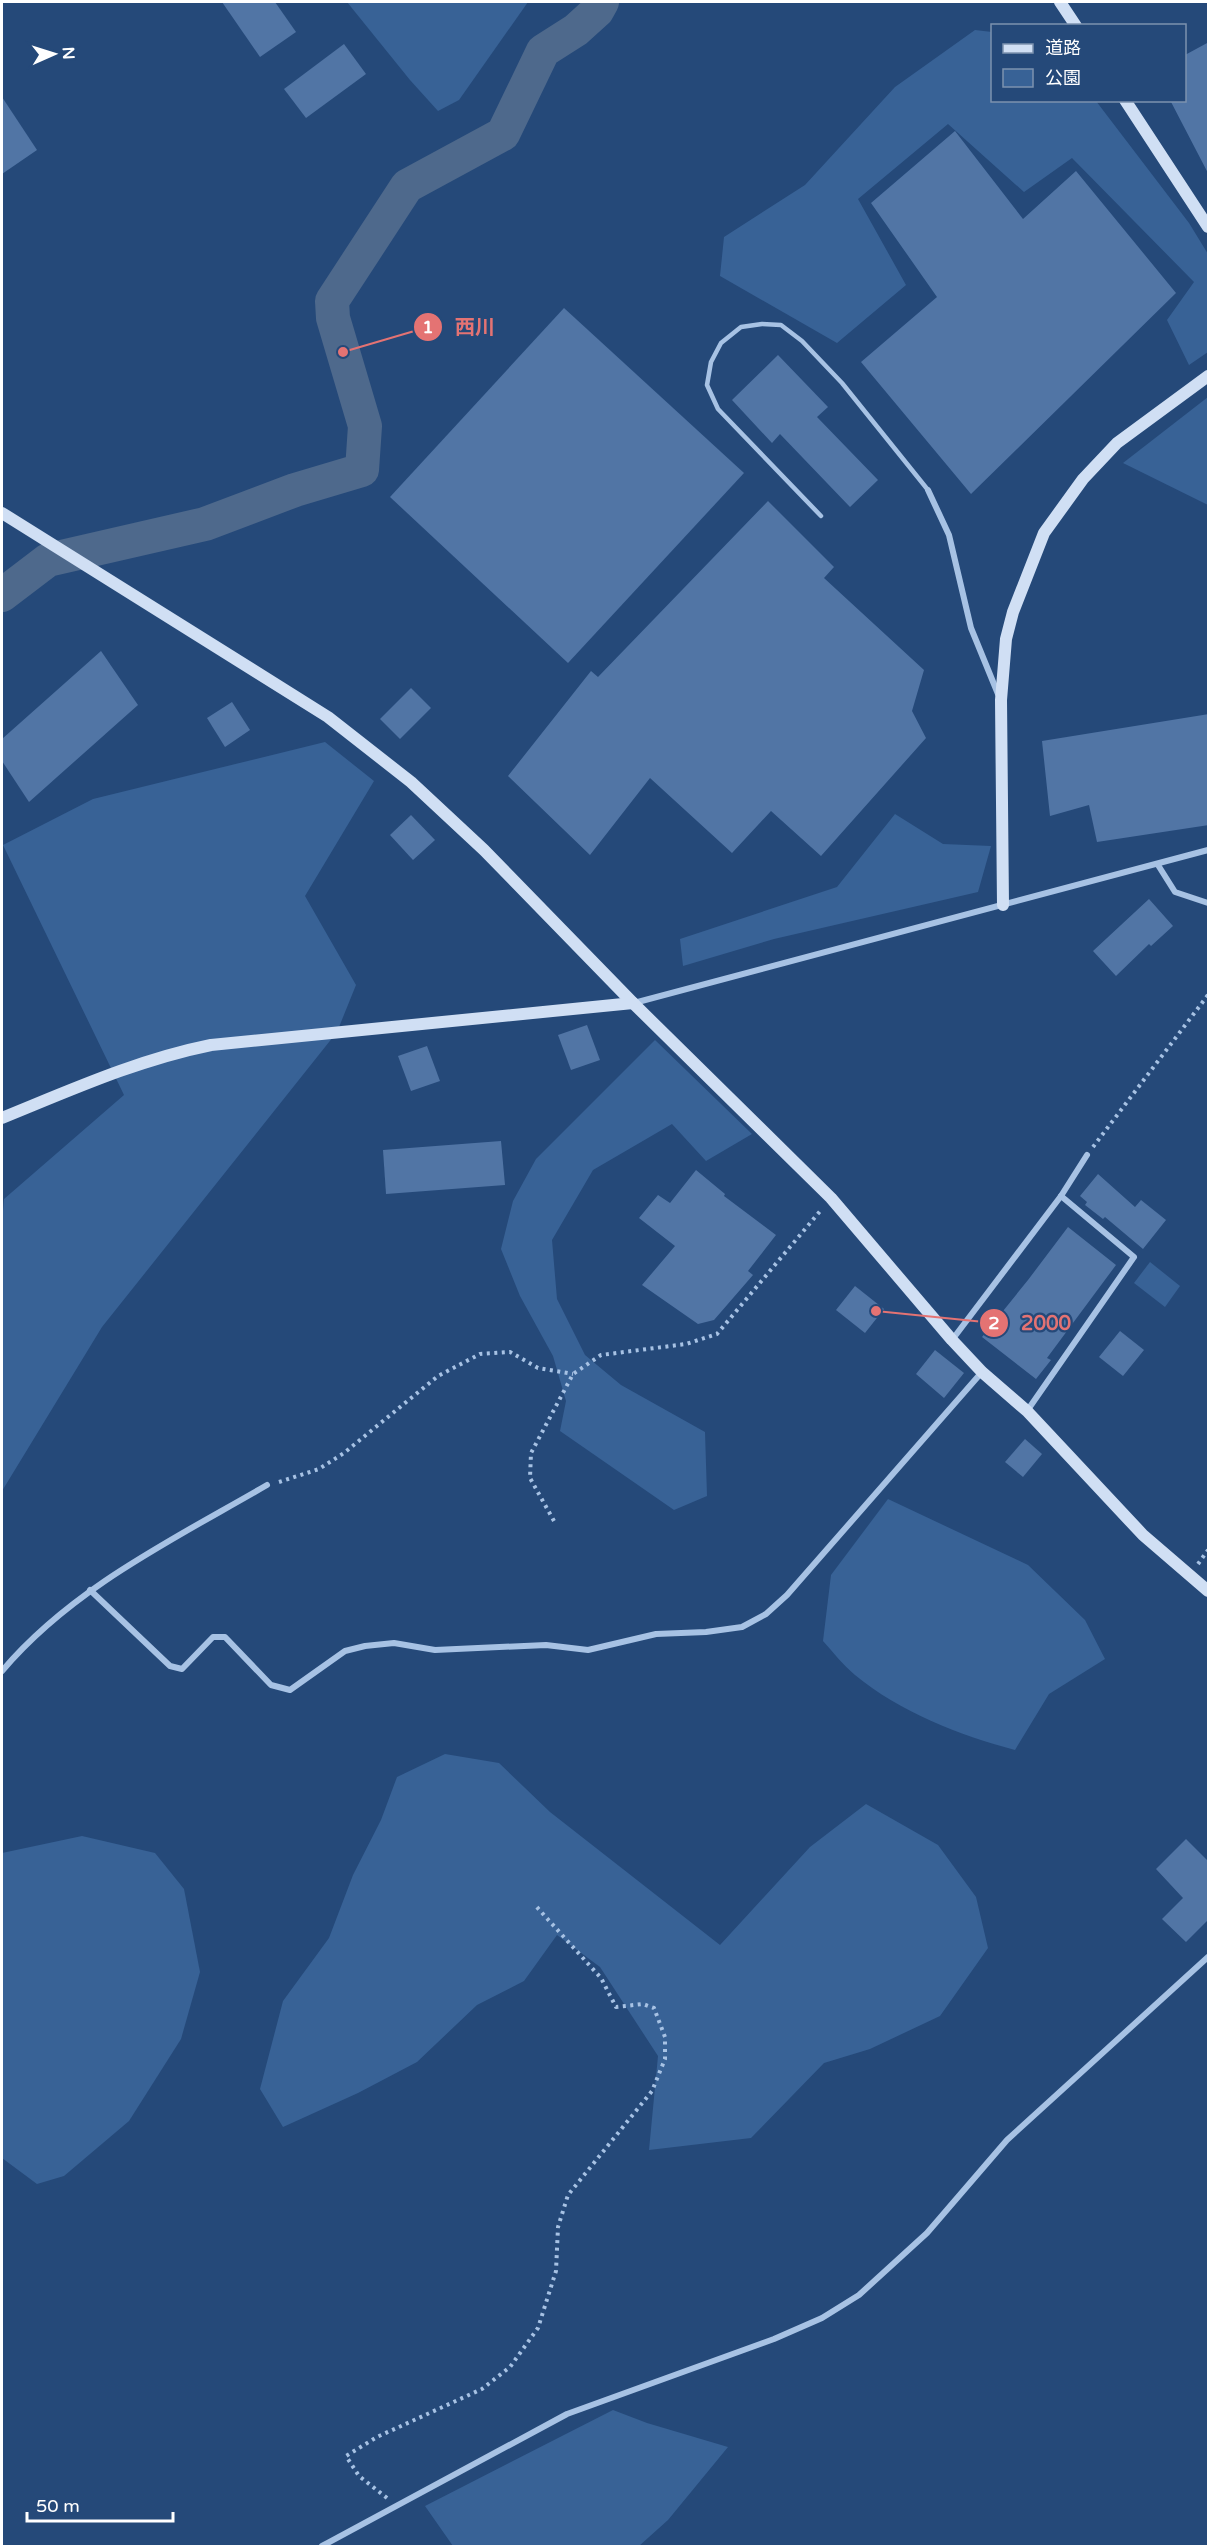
<svg xmlns="http://www.w3.org/2000/svg" width="1210" height="2548" font-family="'Varela Round','Noto Sans JP',sans-serif">
	<style>
		.green { fill: #386296 }
		.lines { fill: none; stroke-linecap: round; stroke-linejoin: round }
		.river { stroke: #4e698c; stroke-width: 34 }
		.building { fill: #5175a5 }
		.path { stroke: #a7c2e4; stroke-width: 4; stroke-dasharray: 3 4.5; stroke-linecap: butt }
		.lane { stroke: #a7c2e4; stroke-width: 4.5 }
		.street { stroke: #a7c2e4; stroke-width: 6 }
		.secondary { stroke: #d0dff4; stroke-width: 12 }
		.leader { fill: none; stroke: #e47373; stroke-width: 2 }
		.callout-dot { fill: #e47373; stroke: #254979; stroke-width: 2 }
		.mark-label { font-size: 18px; text-anchor: middle; font-weight: bold; fill: #fff }
		.callout-label { font-size: 20px; text-anchor: middle; font-weight: bold; fill: #e47373; stroke: #254979; stroke-width: 4.5; stroke-linejoin: round; paint-order: stroke }
	</style>
	<rect width="100%" height="100%" fill="#254979"/>
	<g class="green">
		<polygon points="347,2 528,2 459,100 438,111 410,80"/>
		<polygon points="975,30 992,32 992,100 1096,101 1189,223 1208,254 1208,352 1189,365 1167,320 1194,282 1072,158 1024,192 948,124 858,199 906,285 837,343 720,276 724,237 805,185 895,87"/>
		<polygon points="1208,397 1208,505 1123,463"/>
		<polygon points="325,742 374,781 305,896 356,985 337,1032 102,1327 2,1491 2,1222 4,1199 124,1095 3,845 93,799"/>
		<polygon points="895,814 943,844 991,846 978,892 774,939 683,966 680,939 837,887"/>
		<polygon points="655,1040 752,1134 706,1161 672,1124 593,1170 552,1240 557,1299 585,1355 621,1385 705,1432 707,1496 674,1510 560,1431 566,1401 553,1356 520,1296 501,1249 513,1201 536,1159"/>
		<polygon points="1150,1262 1180,1286 1165,1307 1134,1283"/>
		<path d="M888,1499l140,66 57,55 20,39 -56,35 -34,56c-56,-15 -115,-38 -160,-75 -12,-10 -22,-23 -32,-34l8,-66z"/>
		<polygon points="445,1754 499,1763 550,1812 720,1945 810,1847 866,1804 938,1845 976,1897 988,1948 940,2016 870,2049 824,2063 751,2138 649,2150 658,2056 600,1967 557,1935 524,1981 477,2005 417,2062 358,2093 283,2127 260,2089 283,2001 329,1938 353,1875 381,1820 397,1777"/>
		<polygon points="82,1836 155,1853 184,1889 200,1972 181,2039 129,2121 64,2176 37,2184 2,2158 2,1853"/>
		<polygon points="613,2410 647,2423 728,2447 668,2520 639,2546 453,2546 425,2506"/>
	</g>
	<g class="lines">
		<polyline class="river" points="2,595 48,560 205,524 295,490 362,470 365,426 333,318 332,301 407,186 503,134 543,51 576,30 597,11 602,2"/>
	</g>
	<g class="building">
		<polygon points="222,2 275,2 296,32 260,57"/>
		<polygon points="1209,42 1209,175 1170,100 1185,100 1185,55"/>
		<polygon points="344,44 366,74 306,118 284,89"/>
		<polygon points="2,97 37,150 2,174"/>
		<polygon points="955,131 1023,219 1076,171 1176,293 971,494 861,362 937,297 871,203"/>
		<polygon points="564,308 744,473 568,663 390,497"/>
		<polygon points="778,355 828,407 817,417 878,480 850,507 780,434 772,443 732,400"/>
		<polygon points="768,501 834,567 824,578 924,670 912,711 926,738 821,856 771,811 732,853 650,778 590,855 508,776 591,671 598,677"/>
		<polygon points="101,651 138,705 29,802 2,761 2,739"/>
		<polygon points="411,688 431,708 400,739 380,719"/>
		<polygon points="232,702 250,730 225,747 207,718"/>
		<polygon points="1209,714 1209,825 1097,842 1089,805 1050,816 1042,741"/>
		<polygon points="411,815 435,840 413,860 390,835"/>
		<polygon points="1149,899 1173,926 1151,946 1149,944 1116,976 1093,951"/>
		<polygon points="587,1025 600,1060 571,1070 558,1035"/>
		<polygon points="427,1046 440,1081 411,1091 398,1056"/>
		<polygon points="501,1141 505,1185 386,1194 383,1150"/>
		<polygon points="696,1170 725,1194 724,1196 776,1235 748,1271 753,1275 714,1320 698,1324 642,1285 675,1246 639,1218 658,1195 670,1203"/>
		<polygon points="1098,1174 1135,1207 1141,1200 1166,1220 1143,1249 1105,1217 1103,1219 1085,1205 1087,1202 1080,1196"/>
		<polygon points="1068,1227 1116,1265 1047,1358 1051,1360 1036,1379 982,1337 1028,1280"/>
		<polygon points="855,1286 884,1309 865,1333 836,1310"/>
		<polygon points="1120,1331 1144,1350 1123,1376 1099,1357"/>
		<polygon points="935,1350 964,1373 944,1398 916,1374"/>
		<polygon points="1025,1439 1042,1454 1023,1477 1005,1462"/>
		<polygon points="1186,1839 1209,1862 1209,1919 1186,1942 1162,1919 1183,1898 1156,1869"/>
	</g>
	<g class="lines">
		<g class="path">
			<polyline points="1093,1147 1208,995"/>
			<polyline points="279,1482 319,1469 344,1453 438,1376 480,1354 510,1352 538,1368 573,1374"/>
			<polyline points="554,1521 530,1478 531,1453 573,1374 601,1355 686,1344 717,1334 821,1210"/>
			<polyline points="1198,1564 1208,1550"/>
			<polyline points="387,2498 359,2476 346,2456 377,2437 482,2389 510,2367 538,2328 556,2271 558,2227 568,2195 652,2091 665,2059 665,2037 654,2008 643,2004 616,2007 601,1978 534,1904"/>
		</g>
		<polyline class="lane" points="821,516 718,409 707,385 711,362 721,343 741,327 762,324 781,325 802,341 842,383 928,490"/>
		<g class="street">
			<polyline points="928,490 949,535 971,628 998,694"/>
			<polyline points="1158,865 1175,892 1208,903"/>
			<polyline points="634,1003 1208,850"/>
			<polyline points="952,1340 1061,1196 1087,1155"/>
			<polyline points="1027,1411 1134,1257 1061,1196"/>
			<polyline points="90,1590 170,1666 182,1669 213,1637 225,1637 271,1685 290,1690 345,1651 365,1646 394,1643 435,1650 546,1645 588,1650 656,1634 706,1632 742,1627 766,1614 787,1595 982,1372"/>
			<path d="M2,1671c70,-83 172,-132 265,-186"/>
			<polyline points="322,2546 567,2414 774,2339 822,2318 859,2295 927,2233 1007,2140 1208,1957"/>
		</g>
		<g class="secondary">
			<polyline points="1060,2 1076,26"/>
			<polyline points="1125,100 1208,227"/>
			<polyline points="2,513 328,717 411,782 484,850 633,1003 831,1198 952,1340 982,1372 1027,1411 1143,1535 1208,1591"/>
			<polyline points="1003,905 1001,700 1006,639 1013,612 1044,533 1083,479 1117,443 1208,376"/>
			<path d="M2,1118c69,-28 135,-58 209,-73l422,-42"/>
		</g>
	</g>
	<path class="leader" d="M343 352L428 327M876 1311L994 1323"/>
	<g class="callout-dot">
		<circle cx="343" cy="352" r="6"/>
		<circle cx="876" cy="1311" r="6"/>
		<circle cx="428" cy="327" r="15"/>
		<circle cx="994" cy="1323" r="15"/>
	</g>
	<g class="mark-label">
		<text x="428" y="333">1</text>
		<text x="994" y="1329">2</text>
	</g>
	<g class="callout-label">
		<text x="475" y="334">西川</text>
		<text x="1046" y="1330">2000</text>
	</g>
	<rect width="1210" height="2548" fill="none" stroke="#ffffff" stroke-width="6"/>
	<rect x="991" y="24" width="195" height="78" fill="#254979" stroke="#7c92af" stroke-width="1.5"/>
	<rect x="1003" y="44" width="30" height="9" fill="#d0dff4" stroke="#7c92af" stroke-width="1.5"/>
	<text x="1045" y="54" font-size="18" fill="#ffffff">道路</text>
	<rect x="1003" y="69" width="30" height="18" fill="#386296" stroke="#7c92af" stroke-width="1.5"/>
	<text x="1045" y="84" font-size="18" fill="#ffffff">公園</text>
	<g transform="translate(54 54) rotate(87)" stroke="#254979" stroke-width="4.5" paint-order="stroke">
	<path d="M0-4.5L10 22L0 15L-10 22Z" fill="#ffffff"/>
	<text y="-9" font-size="16" font-weight="bold" text-anchor="middle" fill="#ffffff">N</text>
	</g>
	<path d="M27 2512v9h146v-9" fill="none" stroke="#ffffff" stroke-width="3"/>
	<text x="36" y="2512" font-size="18" fill="#ffffff" stroke="#254979" stroke-width="4.5" paint-order="stroke">50 m</text>
</svg>
